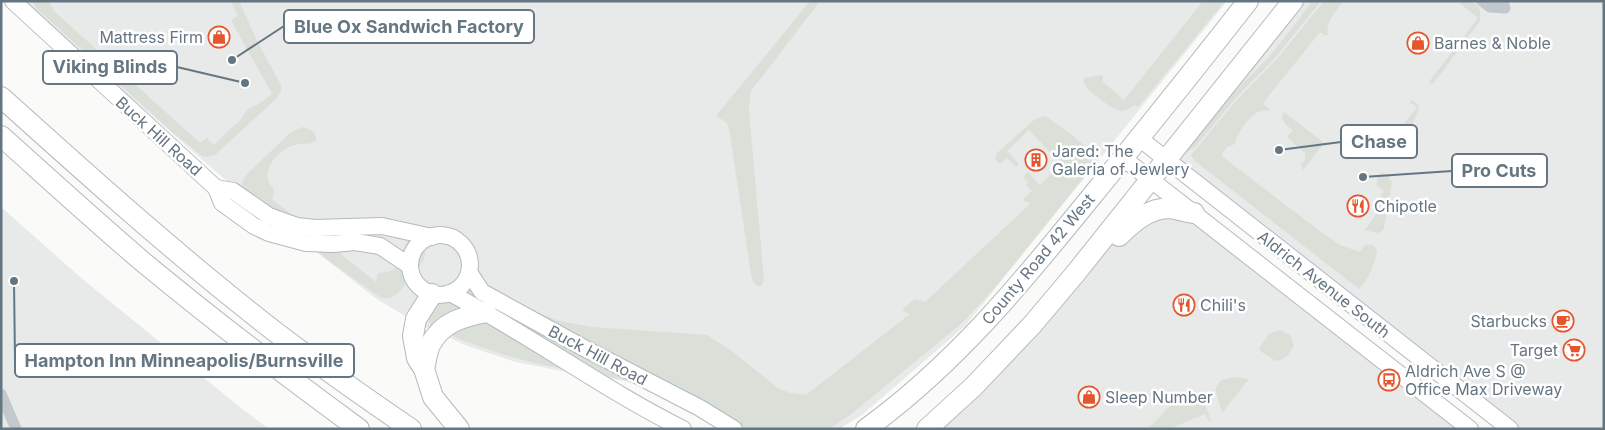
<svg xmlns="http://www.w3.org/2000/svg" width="1605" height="430" font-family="Inter,sans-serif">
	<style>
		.built { fill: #e8e9e9 }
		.green { fill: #dadfd7 }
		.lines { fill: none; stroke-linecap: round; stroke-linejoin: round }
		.secondary-casing { stroke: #b3babf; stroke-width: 18 }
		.highway-casing { stroke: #b4b9bd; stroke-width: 22 }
		.street { stroke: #c3c8cc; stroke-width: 11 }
		.secondary { stroke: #fff; stroke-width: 16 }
		.highway { stroke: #fff; stroke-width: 20 }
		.labels { text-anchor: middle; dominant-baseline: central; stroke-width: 5; stroke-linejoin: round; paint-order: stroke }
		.poi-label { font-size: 16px; fill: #657683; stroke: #fff; text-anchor: start }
		.street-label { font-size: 16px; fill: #657683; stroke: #fff }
		.leader { fill: none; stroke: #657683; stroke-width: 2 }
		.callout-dot { fill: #657683; stroke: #fff; stroke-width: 2 }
		.callout { fill: #fff; stroke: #657683; stroke-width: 2 }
		.callout-label { font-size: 18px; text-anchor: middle; font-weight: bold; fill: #657683 }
	</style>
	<rect width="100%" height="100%" fill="#fafaf8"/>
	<g class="built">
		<polygon points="25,1 1227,1 965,326 862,415 839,429 740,429 667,391 624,381 551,369 516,362 470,347 421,325 378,300 236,189 128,95"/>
		<polygon points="1293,1 1604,1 1604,429 1510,429 1167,160"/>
		<polygon points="1,207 80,277 241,408 269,429 1,429"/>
		<polygon points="1194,213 1470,429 927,429 1134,221"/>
	</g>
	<g class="green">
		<polygon points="33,1 49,1 55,12 200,143 207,138 214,145 241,119 247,110 263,101 272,94 231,20 238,16 231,1 239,1 240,3 256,39 281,85 281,91 277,98 216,154 208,157 202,156 171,131 45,16 36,8"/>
		<polygon points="810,1 820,1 751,91 749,106 750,123 764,280 761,286 757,286 752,280 729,128 726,122 716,116"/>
		<path d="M1203,1h22l-87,106 -4,-3c-10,14 -24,3 -34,-5 -7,-5 -13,-9 -17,-18l2,-3 15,-3 3,2v5l21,18z"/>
		<polygon points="1313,1 1321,1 1275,58 1235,99 1195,147 1187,152 1193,142 1229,97 1269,57"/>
		<path d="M1324,1h20c-8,10 -19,20 -16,34h-3l-5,-3 -57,71 7,7c-4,1 -8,0 -12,2 -8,3 -23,24 -23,32l-8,3 -5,7 1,3 102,78 15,10 20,7 6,-8 8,2 3,5c-3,14 -8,28 -18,38l-164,-128 -4,-6 43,-52 43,-44z"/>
		<path d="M1457,1c15,0 26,1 23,20l-47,63 -4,-2 49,-64z"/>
		<polygon points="1411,100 1418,104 1419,108 1399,157 1395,159 1383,156 1374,147 1376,146 1383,150 1417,107 1410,102"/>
		<path d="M1284,112l40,31 -21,27 -2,-5 4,-5v-7l-18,-16 6,-7c-6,-4 -9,-6 -11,-13z"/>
		<path d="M1043,116l6,2c16,13 43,26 44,48l-101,125 -31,33 -111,91 -21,14h-85l-89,-44 -112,-20 -35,-9 -33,-11 -40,-16c-14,-11 -2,-24 6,-34 7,-8 12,-16 22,-18l66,33 31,11 32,6 115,8 22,14 49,39 12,5 16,2 104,-81 -8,-4 12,-11 11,3 106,-99 -7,-2v-3l8,-7 -6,-6 2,-3 -5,-5 5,-5 12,13 21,-21 -32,-34 -22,21 12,13 -3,3 -9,-9 -7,6 -5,-5 1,-5 39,-35z"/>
		<path d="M303,127l11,5 3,8c-8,6 -14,2 -23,5 -17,6 -37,27 -20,45l-2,9 104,83 2,-9c26,-1 20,-14 29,-31l4,-2 11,3c2,3 4,8 3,12 -1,10 -20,29 -27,38 -7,6 -13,7 -21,2l-52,-37 -82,-67 -1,-9 5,-8 43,-41z"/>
		<polygon points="1381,173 1390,175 1389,180 1392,181 1384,227 1383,230 1378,233 1365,230 1384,203 1380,200 1380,197 1384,191 1376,184 1378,180 1377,179"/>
		<path d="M1280,330l10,5 4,10c-4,8 -9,15 -18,16l-16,-10v-4l9,-13z"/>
		<polygon points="1236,377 1249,379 1222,413 1216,393 1216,387 1221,380"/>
		<path d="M1189,394c15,0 17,15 22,26l-1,2 -5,-8 -36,15h-21l25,-26z"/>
	</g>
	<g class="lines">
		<g class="secondary-casing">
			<g id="secondary">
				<polyline points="13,1 216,188 222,203 254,226 269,233 306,243 334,244 355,242 380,246 410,266"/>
				<polyline points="1139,138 1510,429"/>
				<polyline points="1123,158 1470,429"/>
				<polyline points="216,188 233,191 269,216 297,226 315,228 382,226 432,237"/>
				<circle cx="440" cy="265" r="30"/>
				<polyline points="469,272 482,292 584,348 700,408 734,429"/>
				<path d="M450,293c80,42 153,96 233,136"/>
			</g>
		</g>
		<g class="highway-casing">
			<g id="highway">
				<path d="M1,97c80,72 160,144 244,211 53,43 109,82 166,121"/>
				<path d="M1,136c47,42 94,85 142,126 70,58 142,113 216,167"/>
				<path d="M1119,236c14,-14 30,-28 51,-28 8,1 16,4 24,5"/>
				<polyline points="432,294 416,319 413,336 417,358 424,369 433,397 459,429"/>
				<path d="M424,369c2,-8 3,-17 6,-24 12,-23 32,-28 56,-33"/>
				<path d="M866,429c88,-64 153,-143 221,-227 54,-66 108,-133 161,-201"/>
				<polyline points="927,429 973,387 1032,325 1075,274 1293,1"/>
			</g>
		</g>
		<g class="street">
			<polyline points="1482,1 1490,7 1505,8 1503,1"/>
			<polyline points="1,394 16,429"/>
		</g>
		<use href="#secondary" class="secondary"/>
		<use href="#highway" class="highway"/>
	</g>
	<defs>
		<g id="shop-ring" transform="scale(1.125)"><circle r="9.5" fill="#fff" stroke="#e4572e" stroke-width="1.5"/><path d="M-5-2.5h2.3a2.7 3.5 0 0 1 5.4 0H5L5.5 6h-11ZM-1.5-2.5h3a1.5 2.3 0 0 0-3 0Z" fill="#e4572e"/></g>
		<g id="building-ring" transform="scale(1.125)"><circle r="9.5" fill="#fff" stroke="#e4572e" stroke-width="1.5"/><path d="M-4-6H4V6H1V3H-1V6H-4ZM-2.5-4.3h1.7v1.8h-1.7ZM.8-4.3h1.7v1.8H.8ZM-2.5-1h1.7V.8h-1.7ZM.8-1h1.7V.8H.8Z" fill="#e4572e"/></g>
		<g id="restaurant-ring" transform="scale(1.125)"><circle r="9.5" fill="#fff" stroke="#e4572e" stroke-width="1.5"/><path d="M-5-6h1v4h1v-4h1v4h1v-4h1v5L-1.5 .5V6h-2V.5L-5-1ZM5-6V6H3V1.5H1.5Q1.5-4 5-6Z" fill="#e4572e"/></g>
		<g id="cafe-ring" transform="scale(1.125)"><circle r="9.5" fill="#fff" stroke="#e4572e" stroke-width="1.5"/><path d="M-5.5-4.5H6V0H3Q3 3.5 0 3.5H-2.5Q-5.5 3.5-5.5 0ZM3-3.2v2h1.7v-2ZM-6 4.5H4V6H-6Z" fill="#e4572e"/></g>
		<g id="supermarket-ring" transform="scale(1.125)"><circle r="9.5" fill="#fff" stroke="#e4572e" stroke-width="1.5"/><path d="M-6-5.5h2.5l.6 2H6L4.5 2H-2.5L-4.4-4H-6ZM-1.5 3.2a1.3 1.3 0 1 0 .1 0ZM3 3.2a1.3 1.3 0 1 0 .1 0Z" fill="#e4572e"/></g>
		<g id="bus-ring" transform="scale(1.125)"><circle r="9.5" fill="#fff" stroke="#e4572e" stroke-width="1.5"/><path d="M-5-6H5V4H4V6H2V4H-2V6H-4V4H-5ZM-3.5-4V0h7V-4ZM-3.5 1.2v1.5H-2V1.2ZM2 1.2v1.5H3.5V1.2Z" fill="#e4572e"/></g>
	</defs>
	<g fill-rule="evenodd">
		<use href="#shop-ring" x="219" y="37"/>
		<use href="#shop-ring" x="1418" y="43"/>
		<use href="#building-ring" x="1036" y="160"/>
		<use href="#restaurant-ring" x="1358" y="206"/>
		<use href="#restaurant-ring" x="1184" y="305"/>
		<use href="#cafe-ring" x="1563" y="321"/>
		<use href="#supermarket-ring" x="1574" y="350"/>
		<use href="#bus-ring" x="1389" y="380"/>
		<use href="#shop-ring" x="1089" y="397"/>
	</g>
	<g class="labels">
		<g class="poi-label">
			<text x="203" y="37" text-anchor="end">Mattress Firm</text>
			<text x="1434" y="43">Barnes &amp; Noble</text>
			<text x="1052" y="151">Jared: The<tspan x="1052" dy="18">Galeria of Jewlery</tspan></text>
			<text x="1374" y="206">Chipotle</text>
			<text x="1200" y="305">Chili's</text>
			<text x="1547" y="321" text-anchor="end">Starbucks</text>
			<text x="1558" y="350" text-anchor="end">Target</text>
			<text x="1405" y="371">Aldrich Ave S @<tspan x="1405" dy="18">Office Max Driveway</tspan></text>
			<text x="1105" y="397">Sleep Number</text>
		</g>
		<g class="street-label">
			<text transform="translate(159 136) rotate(42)">Buck Hill Road</text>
			<text transform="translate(1038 259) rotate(-50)">County Road 42 West</text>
			<text transform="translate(1324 284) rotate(38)">Aldrich Avenue South</text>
			<text transform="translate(598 355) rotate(28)">Buck Hill Road</text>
		</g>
	</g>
	<path class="leader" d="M232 60L284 26M245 83L177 67M1279 150L1341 142M1363 177L1452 171M14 281L15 361"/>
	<g class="callout-dot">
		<circle cx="232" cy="60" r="5"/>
		<circle cx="245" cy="83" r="5"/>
		<circle cx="1279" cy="150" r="5"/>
		<circle cx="1363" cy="177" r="5"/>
		<circle cx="14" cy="281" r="5"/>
	</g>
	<g class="callout">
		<rect x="284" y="10" width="250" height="33" rx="5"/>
		<rect x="43" y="51" width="134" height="33" rx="5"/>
		<rect x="1341" y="125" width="76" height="33" rx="5"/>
		<rect x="1452" y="154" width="95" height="33" rx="5"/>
		<rect x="15" y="344" width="339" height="33" rx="5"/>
	</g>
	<g class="callout-label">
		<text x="409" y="33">Blue Ox Sandwich Factory</text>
		<text x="110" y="73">Viking Blinds</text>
		<text x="1379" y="148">Chase</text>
		<text x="1499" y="177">Pro Cuts</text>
		<text x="184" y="367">Hampton Inn Minneapolis/Burnsville</text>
	</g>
	<rect width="1605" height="430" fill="none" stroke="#657683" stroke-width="5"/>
</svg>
